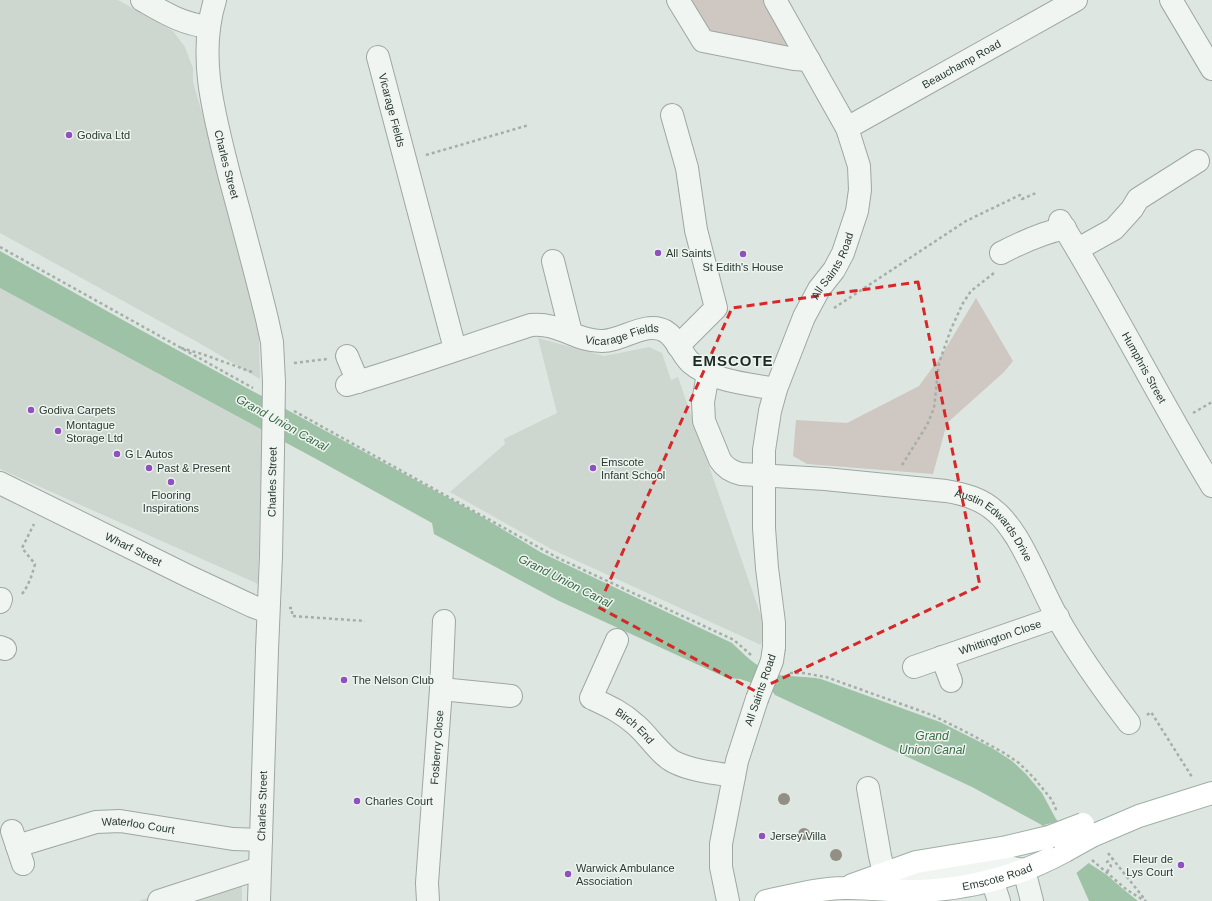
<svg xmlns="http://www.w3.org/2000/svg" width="1212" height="901" font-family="Helvetica,sans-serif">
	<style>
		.built { fill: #cdd7d0 }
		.green { fill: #cfc7c1 }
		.water { fill: #9dc2a6 }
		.pier { fill: #dee6e1 }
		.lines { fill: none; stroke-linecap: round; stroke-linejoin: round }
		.minor-casing { stroke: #9da8a1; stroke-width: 24 }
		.major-casing { stroke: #9fb0a5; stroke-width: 24 }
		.path { stroke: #a5aea8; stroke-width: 2.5; stroke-dasharray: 3 3; stroke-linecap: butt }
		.minor { stroke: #f1f5f2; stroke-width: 22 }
		.major { stroke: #fff; stroke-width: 22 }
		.minor-bridge-casing { stroke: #9da8a1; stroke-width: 24; stroke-linecap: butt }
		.major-bridge-casing { stroke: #9fb0a5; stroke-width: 24; stroke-linecap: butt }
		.minor-bridge { stroke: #f1f5f2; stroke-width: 22 }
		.major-bridge { stroke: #fff; stroke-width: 22 }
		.tree { fill: #938f84 }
		.marked { fill: none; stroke: #d62828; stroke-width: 3; stroke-dasharray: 8 5; stroke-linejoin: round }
		.poi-dot { fill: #8e51bd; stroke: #eef4ef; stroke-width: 1.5 }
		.labels { text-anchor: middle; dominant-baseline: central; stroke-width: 3; stroke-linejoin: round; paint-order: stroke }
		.street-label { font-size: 11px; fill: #293b30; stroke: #eef4ef }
		.poi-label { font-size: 11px; fill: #293b30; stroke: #eef4ef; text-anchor: start }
		.water-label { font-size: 12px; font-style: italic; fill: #386a46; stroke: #eef4ef }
		.district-label { font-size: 15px; font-weight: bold; letter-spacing: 1px; fill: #1c2c22; stroke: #eef4ef }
	</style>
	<rect width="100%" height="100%" fill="#dee6e1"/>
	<g class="built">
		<polygon points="0,0 118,0 173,31 185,47 193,68 193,82 258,307 260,379 201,344 0,233"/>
		<polygon points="0,288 262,430 258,584 0,469"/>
		<polygon points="538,338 604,356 649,347 662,353 671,380 678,377 765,627 761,645 551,549 450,492 505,444 504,439 557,413"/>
		<polygon points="242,868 242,901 139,901 178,887"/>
	</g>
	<g class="green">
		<polygon points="691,0 763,0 790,48 713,35"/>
		<polygon points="976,298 1013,361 1004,372 947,423 933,474 807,464 793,456 796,420 847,423 919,386 943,353"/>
	</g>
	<path class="water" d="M0,251l139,78 335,183 68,41 190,90c12,11 29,29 46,32 14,2 29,1 43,4l119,43 52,26 20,13 14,13 16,19 14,26 34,45 17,11 16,14 15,12h-49l-12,-27 -25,-42 -12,-8 -68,-37 -197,-92 -4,-6 -31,-10 -13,-1 -170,-78 -123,-66 -2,-11 -114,-63 -318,-172z"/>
	<polygon class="pier" points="1060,821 1090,862 1075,874 1051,833 1046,830 1044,825"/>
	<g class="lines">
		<g class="minor-casing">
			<g id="minor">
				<path d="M142,0c23,13 40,24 67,27"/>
				<path id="s1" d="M215,0c-18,58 0,117 14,174 13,48 26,96 38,145l5,23 2,40"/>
				<polyline points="678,0 703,41 794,59 809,60"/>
				<polyline points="1171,0 1212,69"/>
				<path id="s2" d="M378,57l77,292"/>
				<polyline points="672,115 687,168 696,230 716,308 678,346"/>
				<path id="s3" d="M847,128l229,-128"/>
				<path id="s4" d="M1060,221c54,87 99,178 152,265"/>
				<polyline points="1078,249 1114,229 1132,209 1138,199 1198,161"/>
				<path d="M1001,253c21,-11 41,-20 64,-25"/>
				<polyline points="553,261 571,333"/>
				<polyline points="347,356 358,382"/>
				<path id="s5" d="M708,374l-5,28 1,19 16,39c5,8 12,12 21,14l84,5 121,12c19,3 36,8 50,21 9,7 15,17 21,26 15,25 26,53 40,79 21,37 46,72 72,106"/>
				<path id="s6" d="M347,385c62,-18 122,-40 184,-60 28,-3 44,16 70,16 20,1 45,-21 64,-10 12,7 16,22 25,31 21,19 59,22 86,27"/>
				<path id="s7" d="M0,483l188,93 64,30 16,6"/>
				<polyline points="0,602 1,599"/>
				<path id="s8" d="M617,640l-26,58c17,8 31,14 45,27 12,10 24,30 38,37 18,9 40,11 60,14"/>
				<polyline points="0,647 5,649"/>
				<path id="s9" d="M774,647v-24l-7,-55 -3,-40v-78l6,-39 6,-22 28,-72 15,-28 15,-19 9,-17 14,-42 3,-21 -1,-24 -12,-38 -72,-128"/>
				<polyline points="942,657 951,681"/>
				<path id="s10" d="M914,667l144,-50"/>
				<polyline points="441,689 511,696"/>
				<polyline points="868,788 880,856 884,873 919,873 950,871 1003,866 1024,870 1032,901"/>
				<polyline points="12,831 23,864"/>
				<path id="s11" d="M17,846l79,-24 24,-1 113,18 28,1"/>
				<polyline points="159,901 260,868"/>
				<path id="s12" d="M259,901l8,-251 4,-94 2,-105"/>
				<path id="s13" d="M428,901l-1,-18 14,-194 3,-68"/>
				<polyline points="728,901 721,867 721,844 737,761 757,699"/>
				<polyline points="999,901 992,880 1003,865"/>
			</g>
		</g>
		<g class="major-casing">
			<g id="major">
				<polyline points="1092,836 1139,816 1212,793"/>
				<polyline points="852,885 916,862 1007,847 1049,837"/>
				<path id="s14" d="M766,901c25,-5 53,-13 78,-13 25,-1 51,4 76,3 50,-2 101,-16 145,-40"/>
			</g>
		</g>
		<g class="path">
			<polyline points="426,155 529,125"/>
			<polyline points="0,247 253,388"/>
			<polyline points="834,308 966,221 1020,195 1022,199 1036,193"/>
			<polyline points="181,348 202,354 252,372"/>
			<polyline points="294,363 327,359"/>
			<polyline points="294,411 558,558 734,640 751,655"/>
			<polyline points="1193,413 1212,402"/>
			<polyline points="902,465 927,425 934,408 939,363 951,329 963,303 971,291 994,273"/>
			<path d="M22,594c7,-9 10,-19 13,-30l-13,-16 12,-24"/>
			<polyline points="289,608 292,608 292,616 365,621"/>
			<polyline points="790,673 803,673 826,677 932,715 970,734 1004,753 1019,763 1034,778 1052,800 1057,812"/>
			<polyline points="1147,715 1151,712 1192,777"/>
			<polyline points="1108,853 1146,901"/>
			<polyline points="1092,860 1127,890 1145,901"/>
			<polyline points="1107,872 1111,866 1107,862 1113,858"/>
		</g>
		<use href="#minor" class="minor"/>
		<use href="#major" class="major"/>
		<g class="minor-bridge-casing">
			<g id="minor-bridge">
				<polyline points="273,451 274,382"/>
				<polyline points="757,699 772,661 774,647"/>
			</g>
		</g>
		<g class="major-bridge-casing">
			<g id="major-bridge">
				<polyline points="1049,837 1083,824"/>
				<polyline points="1065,851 1092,836"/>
			</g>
		</g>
		<use href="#minor-bridge" class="minor-bridge"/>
		<use href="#major-bridge" class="major-bridge"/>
	</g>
	<g class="tree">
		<circle cx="784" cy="799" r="6"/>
		<circle cx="804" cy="834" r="6"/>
		<circle cx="836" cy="855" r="6"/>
	</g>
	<path class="marked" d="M918,282l62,304 -225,105 -157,-84 134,-299z"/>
	<g class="poi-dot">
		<circle cx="69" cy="135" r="4"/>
		<circle cx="658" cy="253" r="4"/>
		<circle cx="743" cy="254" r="4"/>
		<circle cx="31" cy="410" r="4"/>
		<circle cx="58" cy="431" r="4"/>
		<circle cx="117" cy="454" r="4"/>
		<circle cx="149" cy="468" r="4"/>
		<circle cx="593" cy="468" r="4"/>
		<circle cx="171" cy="482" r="4"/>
		<circle cx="344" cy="680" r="4"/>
		<circle cx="357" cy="801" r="4"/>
		<circle cx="762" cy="836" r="4"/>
		<circle cx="1181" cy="865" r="4"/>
		<circle cx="568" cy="874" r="4"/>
	</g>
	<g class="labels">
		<g class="street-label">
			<text stroke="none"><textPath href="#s3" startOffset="131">Beauchamp Road</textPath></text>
			<text stroke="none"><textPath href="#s2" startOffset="55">Vicarage Fields</textPath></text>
			<text stroke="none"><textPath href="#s1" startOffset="167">Charles Street</textPath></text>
			<text stroke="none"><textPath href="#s9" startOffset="396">All Saints Road</textPath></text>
			<text stroke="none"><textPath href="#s6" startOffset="288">Vicarage Fields</textPath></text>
			<text stroke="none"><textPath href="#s4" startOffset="169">Humphris Street</textPath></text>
			<text transform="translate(272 482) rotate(-89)">Charles Street</text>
			<text stroke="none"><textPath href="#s5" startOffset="383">Austin Edwards Drive</textPath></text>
			<text stroke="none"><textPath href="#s7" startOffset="149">Wharf Street</textPath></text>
			<text stroke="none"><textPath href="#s10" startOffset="91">Whittington Close</textPath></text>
			<text transform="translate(760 690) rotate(-71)">All Saints Road</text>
			<text stroke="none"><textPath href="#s8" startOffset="116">Birch End</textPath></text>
			<text stroke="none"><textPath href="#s13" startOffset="154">Fosberry Close</textPath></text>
			<text stroke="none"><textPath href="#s12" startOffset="95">Charles Street</textPath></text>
			<text stroke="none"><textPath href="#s11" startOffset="125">Waterloo Court</textPath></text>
			<text stroke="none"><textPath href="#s14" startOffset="234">Emscote Road</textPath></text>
		</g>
		<g class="poi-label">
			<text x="77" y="135">Godiva Ltd</text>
			<text x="666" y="253">All Saints</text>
			<text x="743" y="267" text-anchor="middle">St Edith's House</text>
			<text x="39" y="410">Godiva Carpets</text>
			<text x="66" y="425">Montague<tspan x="66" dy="13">Storage Ltd</tspan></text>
			<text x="125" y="454">G L Autos</text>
			<text x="601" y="462">Emscote<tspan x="601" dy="13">Infant School</tspan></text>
			<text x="157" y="468">Past &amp; Present</text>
			<text x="171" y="495" text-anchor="middle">Flooring<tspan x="171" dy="13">Inspirations</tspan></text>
			<text x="352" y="680">The Nelson Club</text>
			<text x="365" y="801">Charles Court</text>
			<text x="770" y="836">Jersey Villa</text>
			<text x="1173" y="859" text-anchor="end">Fleur de<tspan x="1173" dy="13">Lys Court</tspan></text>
			<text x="576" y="868">Warwick Ambulance<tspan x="576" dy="13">Association</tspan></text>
		</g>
		<g class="water-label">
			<text transform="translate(282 423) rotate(29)">Grand Union Canal</text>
			<text transform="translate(565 581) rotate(27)">Grand Union Canal</text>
			<text x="932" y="736">Grand<tspan x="932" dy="14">Union Canal</tspan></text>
		</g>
		<g class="district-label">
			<text x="733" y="360">EMSCOTE</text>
		</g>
	</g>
</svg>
